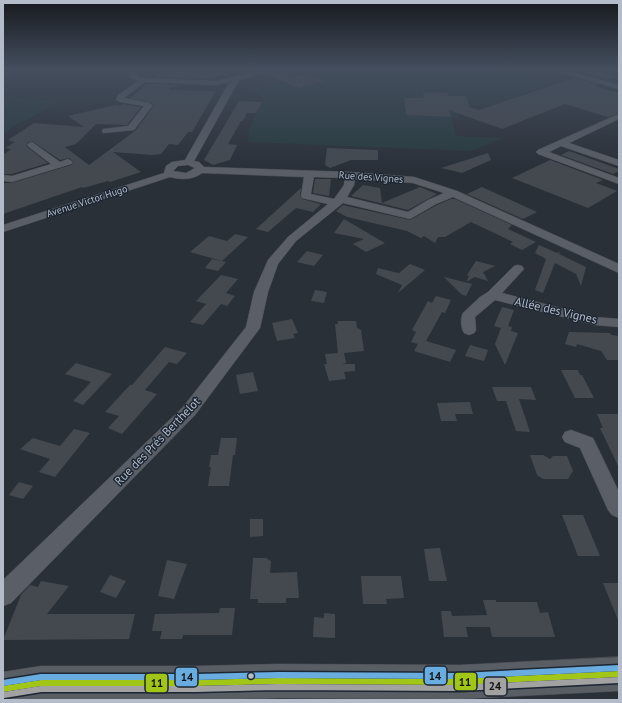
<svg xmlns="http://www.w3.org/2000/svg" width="622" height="703" font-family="'PT Sans',sans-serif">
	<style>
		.green { fill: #273a3e }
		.building { fill: #444950 }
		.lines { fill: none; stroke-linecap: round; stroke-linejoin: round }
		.street-casing { stroke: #484c53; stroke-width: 1 }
		.secondary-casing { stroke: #484c53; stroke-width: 1 }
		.street { fill: #5a5e66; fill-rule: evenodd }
		.secondary { fill: #595d64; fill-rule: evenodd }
		.bus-1-casing { stroke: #1d2633; stroke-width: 9 }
		.bus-2-casing { stroke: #1d2633; stroke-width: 9 }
		.bus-3-casing { stroke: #1d2633; stroke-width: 9 }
		.bus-1 { stroke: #a2c617; stroke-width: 6 }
		.bus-2 { stroke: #a2a2a2; stroke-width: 6 }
		.bus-3 { stroke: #69acdf; stroke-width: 6 }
		.bus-dot { fill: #b4bcc9; stroke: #1d2633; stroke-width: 1.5 }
		.labels { text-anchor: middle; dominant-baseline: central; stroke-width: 3; stroke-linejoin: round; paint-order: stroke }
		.far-street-label { font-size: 10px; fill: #b4bcc9; stroke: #1d2633 }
		.street-label { font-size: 12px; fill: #b4bcc9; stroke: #1d2633 }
		.line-badge { stroke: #1d2633; stroke-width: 1.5 }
		.pale-badge-label { font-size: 11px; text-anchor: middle; font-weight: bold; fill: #111 }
	</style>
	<rect width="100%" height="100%" fill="#2a3038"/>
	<g class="green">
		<polygon points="328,70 520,70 532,74 535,72 562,80 491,106 474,105 457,116 457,118 451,118 456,136 503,138 471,151 248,142 249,129 264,98 249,89 283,82 281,80 311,73 314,74"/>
		<polygon points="11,97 58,101 26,121 22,121 3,134 3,102"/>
	</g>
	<g class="building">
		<polygon points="163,70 226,70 226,74 207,79 155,77"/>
		<polygon points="274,70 287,70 288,79 306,74 324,81 299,88 265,74"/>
		<polygon points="590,71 595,71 617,76 608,80 584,74"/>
		<polygon points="574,78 598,84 594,86 619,93 619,113 608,117 565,104 502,129 449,110 451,117 406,115 404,98 424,98 423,92 447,93 448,96 466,96 469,107 479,110"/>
		<polygon points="147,84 182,85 169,88 169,90 216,91 192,132 188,132 178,145 169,144 161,154 152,155 113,152 141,172 110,182 108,181 83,188 82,187 3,214 3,183 12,183 71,165 74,162 69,158 60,160 32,141 28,142 26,146 48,163 12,174 3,174 3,155 11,149 5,148 15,142 9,141 11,140 8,140 34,123 84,127 68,116 115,105 120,106 122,104 141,107 127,125 96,124 76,144 65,147 89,165 135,131 154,106 154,104 149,102 130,98"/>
		<polygon points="239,101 262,102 256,113 247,113 243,121 241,121 228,144 237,145 230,160 213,165 204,160"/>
		<polygon points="327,148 378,150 378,160 351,160 330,168 325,165"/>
		<polygon points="569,151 619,169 619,171 613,174 561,155"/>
		<polygon points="488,153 491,160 462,173 441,168"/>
		<polygon points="550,160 603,180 596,183 617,191 588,208 512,178"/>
		<polygon points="315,179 331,179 329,196 313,193"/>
		<polygon points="363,185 380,188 382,203 420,187 437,194 408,210 351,196"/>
		<polygon points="482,187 537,212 523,219 467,194"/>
		<polygon points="301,188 300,196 302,199 321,204 313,212 296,208 268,232 256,229"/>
		<polygon points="451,199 455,199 512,225 508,229 536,242 522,250 510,244 513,242 471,222 445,237 438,237 435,243 424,236 421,238 407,231 347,217 336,211 343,205 410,220 437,205"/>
		<polygon points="344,219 378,239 385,243 366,252 353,244 364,239 334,233"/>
		<polygon points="235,234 248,237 222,261 190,252 209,236 227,241"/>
		<polygon points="539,245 557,253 560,252 559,254 586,267 581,286 576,274 555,263 543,293 535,290 546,259 535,253"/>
		<polygon points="307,251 323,255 314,266 297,262"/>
		<polygon points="212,259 226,262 218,271 205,268"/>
		<polygon points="476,261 495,266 483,272 488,281 475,277 466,282 469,276 467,275"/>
		<polygon points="410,264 425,270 398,293 402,285 376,274 378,268 402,274 399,273"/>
		<polygon points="221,275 238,279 226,293 235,296 227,306 221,304 203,325 190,322 206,304 196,301"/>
		<polygon points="444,277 472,284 466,296 461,294"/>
		<polygon points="315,290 327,292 324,303 311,301"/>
		<polygon points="436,296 451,300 445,313 442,312 426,341 456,350 450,362 414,351 418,344 411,342 416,332 412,330 428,301 432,303"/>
		<polygon points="502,307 514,310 508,326 512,327 511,331 518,333 505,365 495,344 501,328 494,326"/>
		<polygon points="292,319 298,333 293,334 295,338 277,341 272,323"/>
		<polygon points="338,321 356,321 357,328 361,330 364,351 344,353 346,363 342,364 355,364 355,371 344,372 346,379 329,381 324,364 327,364 325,354 338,353 335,324 338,324"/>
		<polygon points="569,332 610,333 611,335 619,336 619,360 607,360 601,351 577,344 576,347 565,344"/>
		<polygon points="470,345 488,350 484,361 465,356"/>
		<polygon points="165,347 187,353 177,364 169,362 145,390 157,394 122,434 108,428 119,416 105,412 130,385 132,385"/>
		<polygon points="76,363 112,374 83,405 73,401 91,382 65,374"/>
		<polygon points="561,370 578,370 580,375 582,375 594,398 575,398"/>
		<polygon points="253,372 258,391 240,394 236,375"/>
		<polygon points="492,387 531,387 536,400 519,399 530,432 516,431 506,401 497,401"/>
		<polygon points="470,402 473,414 455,414 457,421 441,421 437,403"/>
		<polygon points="597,414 619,414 619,468 600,428 603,428"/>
		<polygon points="74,429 90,433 55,477 39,472 50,459 20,449 33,438 60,446"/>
		<polygon points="221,438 237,438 235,455 233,455 229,486 208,486 211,467 209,467 211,455 218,455"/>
		<polygon points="530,455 543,455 550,459 553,456 567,456 573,471 568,479 543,479 537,475"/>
		<polygon points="19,482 33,486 23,499 9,495"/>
		<polygon points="562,515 583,515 600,556 578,556"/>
		<polygon points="250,519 263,519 263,536 250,537"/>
		<polygon points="440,548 447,581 429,581 424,549"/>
		<polygon points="253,558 266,558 271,561 270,573 297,572 299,598 286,598 286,603 258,603 258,599 250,599"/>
		<polygon points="167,560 187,564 174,599 158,596"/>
		<polygon points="110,575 126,581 116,598 100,592"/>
		<polygon points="361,576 401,576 404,598 386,599 387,604 363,604"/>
		<polygon points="41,581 69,586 47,614 135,614 129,639 3,640 21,595 30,585 38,587"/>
		<polygon points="603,583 619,583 619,620 618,620"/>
		<polygon points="483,600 496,600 496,602 537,602 540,613 548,612 555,637 492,637 490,627 466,627 468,637 444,637 441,611 451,611 452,616 487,615"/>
		<polygon points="220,608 235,608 232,635 183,635 182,639 160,639 162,631 152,631 155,614 219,613"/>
		<polygon points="324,613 335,614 335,638 313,637 314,617 324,618"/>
	</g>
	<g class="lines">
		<g class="street-casing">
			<g id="street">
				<path d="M131,70h6v6l6,2 73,3 44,-11h13l-34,10 -45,81 5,1 5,5 146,5 64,5 43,14 162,73v9l-166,-76 -17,7 -26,15 -67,-16 -47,38 -18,23 -10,28 -8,36 -65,87 -184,188 -8,3v-26l180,-173 63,-80 8,-35 14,-32 20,-23 40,-33 -26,-6 -1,-2 3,-19 -102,-4c-9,7 -21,7 -32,4l-167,55v-7l161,-52 2,-7 6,-4 13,-2 42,-74 5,-5 -16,4 -71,-3 -21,16 25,5 4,2 -19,25 -31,3 -1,-2 1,-2 25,-3 16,-20 -24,-4 -4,-2 2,-5 20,-14 -9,-4zM188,165l7,3 -9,5 -13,-2 5,-5zM314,177l31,1 -1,7 -10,14 -23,-5zM355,179l58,4 31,10 -16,7 -20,12 -61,-15 7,-12z"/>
				<polygon points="553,70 565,70 619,85 619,89"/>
				<polygon points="619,114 619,119 569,143 619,160 619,166 561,146 549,152 619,178 619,184 538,154 536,152 538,150"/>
				<polygon points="32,142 60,162 68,159 73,162 71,164 12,182 3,181 3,175 12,176 51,164 29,147 27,145 29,143"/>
				<path d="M518,265l4,1 2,3 -22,24 93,24 24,2v8l-24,-2 -100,-25 -20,17 1,13 -2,3 -5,2 -5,-2c-3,-5 -4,-15 -1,-20l17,-16 8,-5 26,-26z"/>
				<polygon points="571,430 593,438 619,492 619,518 612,515 608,510 580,448 565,442 562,437 565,432"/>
			</g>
		</g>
		<g class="secondary-casing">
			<polygon id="secondary" points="619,657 619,691 460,699 279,698 205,700 3,700 3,672 41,666 196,666 279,664 460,665"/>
		</g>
		<use href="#street" class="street"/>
		<use href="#secondary" class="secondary"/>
		<g class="bus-1-casing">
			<polyline id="bus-1" points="3,689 41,683 196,683 279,681 460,682 619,674"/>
		</g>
		<g class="bus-2-casing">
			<polyline id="bus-2" points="4,695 41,689 196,689 279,687 460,688 619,680"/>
		</g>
		<g class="bus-3-casing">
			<polyline id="bus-3" points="3,683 41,677 196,677 279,675 460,676 619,668"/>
		</g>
		<use href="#bus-1" class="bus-1"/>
		<use href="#bus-2" class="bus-2"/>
		<use href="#bus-3" class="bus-3"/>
	</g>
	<linearGradient id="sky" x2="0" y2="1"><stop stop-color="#171a1f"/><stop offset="0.41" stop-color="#444e5e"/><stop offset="1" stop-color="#444e5e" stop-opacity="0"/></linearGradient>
	<rect width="622" height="169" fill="url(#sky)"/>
	<circle class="bus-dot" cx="251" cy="676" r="3.5"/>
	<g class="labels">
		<g class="far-street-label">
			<text transform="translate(371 177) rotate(4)">Rue des Vignes</text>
			<text transform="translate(87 201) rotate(-18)">Avenue Victor Hugo</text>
		</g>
		<g class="street-label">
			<text transform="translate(556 310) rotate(13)">Allée des Vignes</text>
			<text transform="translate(157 441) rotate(-46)">Rue des Prés Berthelot</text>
		</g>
	</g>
	<g class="line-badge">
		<rect x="424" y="666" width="23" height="19" rx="4" fill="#69acdf"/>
		<rect x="175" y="667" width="23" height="20" rx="4" fill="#69acdf"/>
		<rect x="454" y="672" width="23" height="19" rx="4" fill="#a2c617"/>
		<rect x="145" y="673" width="23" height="20" rx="4" fill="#a2c617"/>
		<rect x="484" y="677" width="23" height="19" rx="4" fill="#a2a2a2"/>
	</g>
	<g class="pale-badge-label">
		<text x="435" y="680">14</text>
		<text x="187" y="681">14</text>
		<text x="465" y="686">11</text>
		<text x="157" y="687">11</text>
		<text x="495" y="690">24</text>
	</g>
	<rect width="622" height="703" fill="none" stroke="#b4bcc9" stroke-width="8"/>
</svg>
